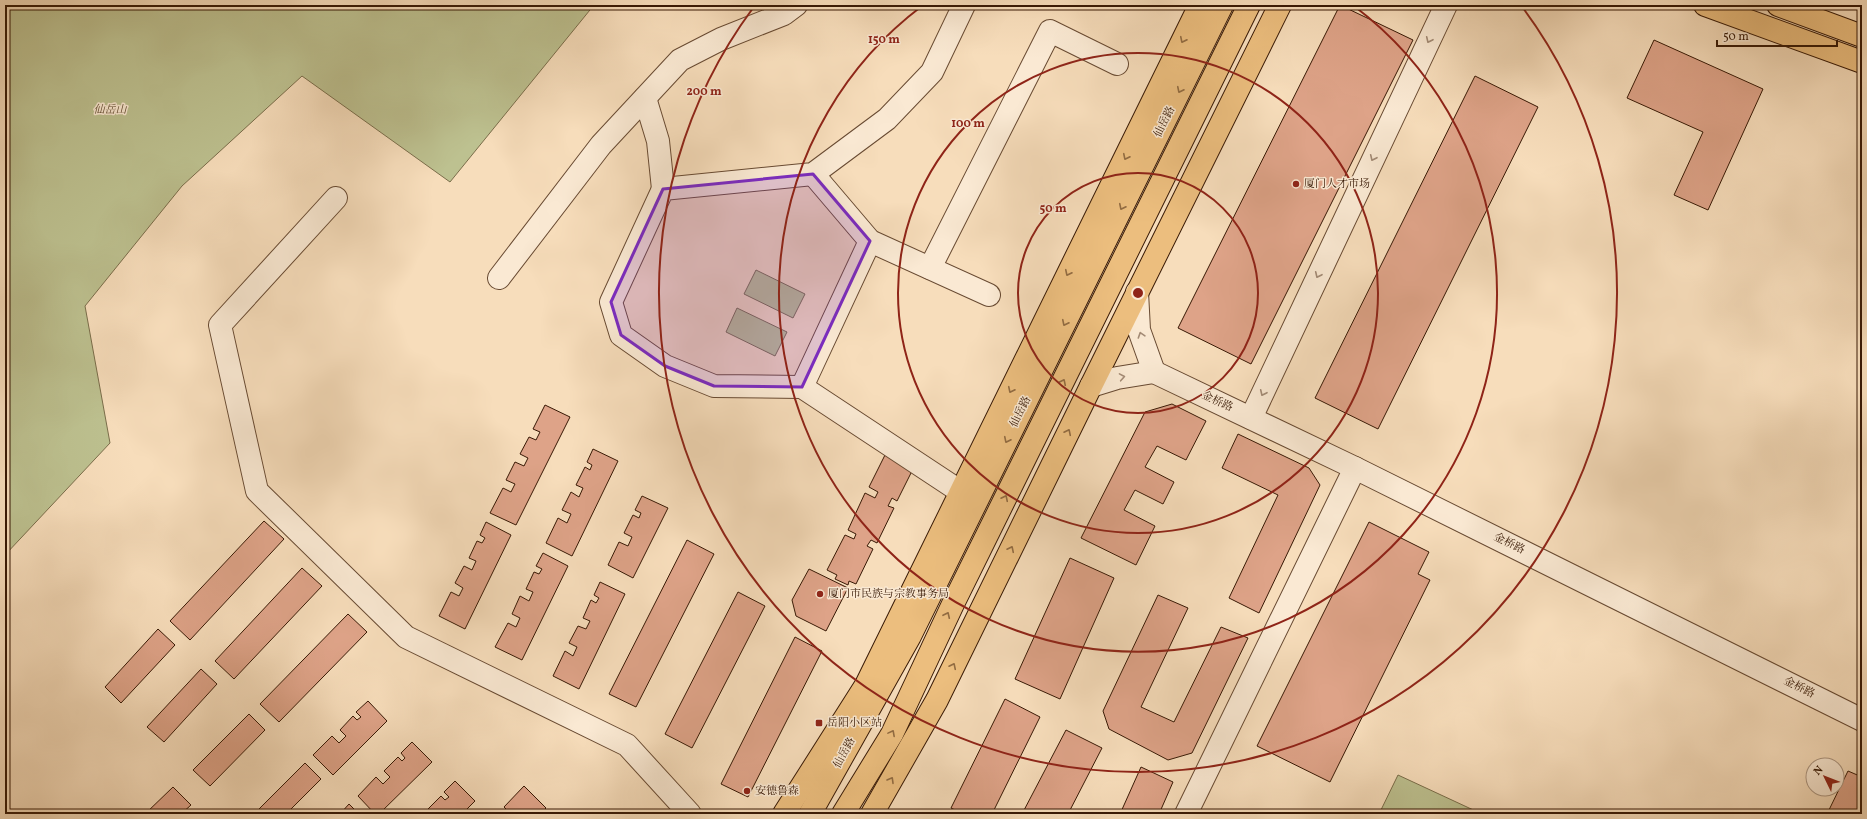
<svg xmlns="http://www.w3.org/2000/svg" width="1867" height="819" font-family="Vollkorn,'Noto Serif SC',serif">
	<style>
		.green { fill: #bdc190; stroke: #7a6d4a }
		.building { fill: #dea388; stroke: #381905 }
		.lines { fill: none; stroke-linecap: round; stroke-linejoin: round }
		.minor-casing { stroke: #684a32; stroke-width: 24 }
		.major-casing { stroke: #381905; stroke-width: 24 }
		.highway-casing { stroke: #381905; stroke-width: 24 }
		.minor { stroke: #fae9d3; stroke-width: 22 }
		.major { stroke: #ecbe7e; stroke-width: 22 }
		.highway { stroke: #ecbe7e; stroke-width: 22 }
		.oneway { stroke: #926c42 }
		.oneway2 { stroke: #a38b76 }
		.marked { fill: #7b2cbf; fill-opacity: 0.2; stroke: #7b2cbf; stroke-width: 3; stroke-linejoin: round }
		.ring { fill: none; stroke: #8f2418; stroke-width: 2 }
		.poi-dot { fill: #8f2418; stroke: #fae9d3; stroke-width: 1.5 }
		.labels { text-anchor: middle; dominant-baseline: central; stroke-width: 3; stroke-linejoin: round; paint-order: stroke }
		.park-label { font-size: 11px; font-style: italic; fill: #604b2f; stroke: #fae9d3 }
		.street-label { font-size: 11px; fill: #381905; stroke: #fae9d3 }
		.poi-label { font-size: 11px; fill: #381905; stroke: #fae9d3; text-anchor: start }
		.centre { fill: #8f2418; stroke: #fae9d3; stroke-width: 2 }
		.ring-label { font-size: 12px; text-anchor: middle; font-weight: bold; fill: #8f2418; stroke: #fae9d3; stroke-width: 3; stroke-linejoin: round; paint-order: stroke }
	</style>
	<rect width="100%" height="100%" fill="#f7ddbb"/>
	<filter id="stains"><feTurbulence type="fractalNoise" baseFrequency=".005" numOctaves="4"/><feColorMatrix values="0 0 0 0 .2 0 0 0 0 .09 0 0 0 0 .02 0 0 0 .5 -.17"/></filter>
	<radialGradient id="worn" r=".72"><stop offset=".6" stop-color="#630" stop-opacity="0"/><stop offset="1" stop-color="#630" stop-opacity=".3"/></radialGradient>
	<g class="green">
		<polygon points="5,5 594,5 450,182 302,76 182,186 85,306 110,443 5,555"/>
		<polygon points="756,270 805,294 793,318 744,294"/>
		<polygon points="737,308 787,332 775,356 726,332"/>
		<polygon points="1398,775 1482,814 1379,814"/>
	</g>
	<g class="building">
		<polygon points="1340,5 1413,40 1251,364 1178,328"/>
		<polygon points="1654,40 1763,89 1708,210 1674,195 1703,132 1627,98"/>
		<polygon points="1475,76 1538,107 1378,429 1315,398"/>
		<polygon points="1172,404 1206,421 1186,460 1157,446 1145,467 1174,482 1163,504 1135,490 1124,510 1155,526 1136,565 1081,538 1145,412"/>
		<polygon points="545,405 570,417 516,525 490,513 503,488 511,492 515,484 506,480 515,462 524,466 528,458 520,454 529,437 536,440 540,432 533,429"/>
		<polygon points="1238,434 1309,468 1320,485 1259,613 1229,598 1278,495 1222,468"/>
		<polygon points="593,449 618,461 572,556 546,543 558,518 567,523 571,514 562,510 571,492 579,497 583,488 576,485 585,467 590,470 592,465 587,462"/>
		<polygon points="886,453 914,467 897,501 892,498 888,506 894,508 877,543 871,540 867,546 873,549 856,584 849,581 848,585 835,579 837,575 827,570 845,535 854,539 856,534 848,530 865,493 875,498 878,492 869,487"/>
		<polygon points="642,496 668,508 633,578 608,565 619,542 628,546 632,537 624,533 633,515 639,518 641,513 635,510"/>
		<polygon points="264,521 284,539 190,640 170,621"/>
		<polygon points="486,522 511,535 465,629 439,616 451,592 459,596 463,588 455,583 464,566 472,570 476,561 469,558 477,541 482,543 485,538 480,535"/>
		<polygon points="1369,522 1429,552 1418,574 1430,580 1330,782 1257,746"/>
		<polygon points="687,540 714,554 636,707 609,694"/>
		<polygon points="543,553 568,566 522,660 495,647 508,623 516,627 520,618 512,614 520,596 529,601 533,592 526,589 534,572 539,574 542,569 536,566"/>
		<polygon points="1070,558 1114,578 1060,699 1015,679"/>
		<polygon points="302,568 322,586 234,679 215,661"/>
		<polygon points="809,569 848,588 826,631 796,616 792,600"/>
		<polygon points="600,582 625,594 579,689 553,676 565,651 573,656 577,647 569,643 578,626 586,629 590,621 583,618 591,600 596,603 599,598 594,595"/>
		<polygon points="738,592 765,606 692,748 665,734"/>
		<polygon points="1158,595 1188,608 1141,707 1174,722 1221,627 1248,638 1192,753 1168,760 1109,729 1103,711"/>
		<polygon points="348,614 367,632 279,722 260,704"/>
		<polygon points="158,629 175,645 121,703 105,687"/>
		<polygon points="795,637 822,651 748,797 721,784"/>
		<polygon points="201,669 217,684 164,742 147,727"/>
		<polygon points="1005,699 1040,717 992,814 963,814 951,808"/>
		<polygon points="368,701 387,721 333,775 313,755 332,736 339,743 346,736 340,730 353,716 357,720 361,717 356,712"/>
		<polygon points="249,714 265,730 210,786 193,770"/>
		<polygon points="1066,730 1102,748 1068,814 1022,814"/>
		<polygon points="412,742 432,762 379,814 375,814 358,796 376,777 383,784 390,777 384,771 398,757 402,761 405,758 401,753"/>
		<polygon points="305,763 321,779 286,814 254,814"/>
		<polygon points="1141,767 1173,782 1159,814 1120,814"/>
		<polygon points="1848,771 1862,777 1862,814 1827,814"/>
		<polygon points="455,781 475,801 462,814 431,814 427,810 441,796 445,800 449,797 444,792"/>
		<polygon points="524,786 546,808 540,814 509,814 510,813 504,807"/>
		<polygon points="173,787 191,805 181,814 145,814"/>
		<polygon points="349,804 359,814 340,814"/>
	</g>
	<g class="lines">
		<g class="minor-casing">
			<g id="minor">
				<polyline points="645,98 658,141 663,189"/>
				<polyline points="813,174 870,241 989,295"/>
				<polyline points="336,198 220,325 257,491 406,637 627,745 690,814"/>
				<polyline points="930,268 1050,31 1117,64"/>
				<polyline points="499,278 601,145 680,60 721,39 784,14 796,5"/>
				<polyline points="1137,292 1139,330 1154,372"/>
				<polyline points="1154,372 1355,468 1862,720"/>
				<polyline points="1091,386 1117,378 1154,372"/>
				<polyline points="802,387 870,241"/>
				<polyline points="1251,418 1446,5"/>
				<polyline points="961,492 802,387 714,386 665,366 621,335 611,302 663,189 813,174 887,119 932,72 964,5"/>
				<polyline points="1186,814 1355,468"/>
			</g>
		</g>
		<g class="major-casing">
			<g id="major">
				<polyline points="1705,5 1862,62"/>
				<polyline points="1778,5 1862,36"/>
				<polyline points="784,814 866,685 1200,5"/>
				<polyline points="872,814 937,700 1091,386 1280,5"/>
			</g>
		</g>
		<g class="highway-casing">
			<g id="highway">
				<polyline points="810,814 910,636 1222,5"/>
				<polyline points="843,814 892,734 953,604 1249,5"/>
			</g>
		</g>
		<use href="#minor" class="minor"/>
		<use href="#major" class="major"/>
		<use href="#highway" class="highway"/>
	</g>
	<defs><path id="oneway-chevron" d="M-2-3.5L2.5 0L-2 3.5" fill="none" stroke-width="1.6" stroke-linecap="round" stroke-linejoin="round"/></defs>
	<g class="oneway">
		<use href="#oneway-chevron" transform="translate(1183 40) rotate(116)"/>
		<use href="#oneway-chevron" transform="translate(1180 90) rotate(116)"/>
		<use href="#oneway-chevron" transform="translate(1126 157) rotate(116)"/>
		<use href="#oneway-chevron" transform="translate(1122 207) rotate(116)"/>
		<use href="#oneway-chevron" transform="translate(1068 273) rotate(116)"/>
		<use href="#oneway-chevron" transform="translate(1065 323) rotate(116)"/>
		<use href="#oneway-chevron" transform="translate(1063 382) rotate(-64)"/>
		<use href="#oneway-chevron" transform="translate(1011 390) rotate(116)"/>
		<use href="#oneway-chevron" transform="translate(1068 432) rotate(-64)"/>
		<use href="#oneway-chevron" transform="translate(1007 440) rotate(116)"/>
		<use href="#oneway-chevron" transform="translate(1005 498) rotate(-64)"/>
		<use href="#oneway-chevron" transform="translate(1011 549) rotate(-64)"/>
		<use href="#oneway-chevron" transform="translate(947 615) rotate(-65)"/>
		<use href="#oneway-chevron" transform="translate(953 666) rotate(-64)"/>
		<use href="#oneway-chevron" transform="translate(892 733) rotate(-62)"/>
		<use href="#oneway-chevron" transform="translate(891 780) rotate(-60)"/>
	</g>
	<g class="oneway2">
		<use href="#oneway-chevron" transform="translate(1429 40) rotate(115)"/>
		<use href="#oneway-chevron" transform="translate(1373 158) rotate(115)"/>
		<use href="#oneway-chevron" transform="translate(1318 275) rotate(115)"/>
		<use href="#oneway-chevron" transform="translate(1141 335) rotate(-108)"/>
		<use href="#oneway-chevron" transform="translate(1122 377) rotate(-10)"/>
		<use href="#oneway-chevron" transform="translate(1263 393) rotate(115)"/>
	</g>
	<path class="marked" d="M813,174l57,67 -68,146 -88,-1 -49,-20 -44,-31 -10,-33 52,-113z"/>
	<g class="ring">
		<circle cx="1138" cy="293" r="120"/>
		<circle cx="1138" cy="293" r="240"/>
		<path d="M1354 6A359 359 0 1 1 922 6"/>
		<path d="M1523 8A479 479 0 1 1 753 8"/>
	</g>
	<g class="poi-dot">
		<circle cx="1296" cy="184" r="4"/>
		<circle cx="820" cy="594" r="4"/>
		<rect x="815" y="719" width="8" height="8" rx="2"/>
		<circle cx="747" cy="791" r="4"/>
	</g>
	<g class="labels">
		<g class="park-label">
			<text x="110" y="110">仙岳山</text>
		</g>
		<g class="street-label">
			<text transform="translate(1165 122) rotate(-64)">仙岳路</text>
			<text transform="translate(1217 402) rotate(25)">金桥路</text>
			<text transform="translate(1021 412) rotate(-64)">仙岳路</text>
			<text transform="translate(1509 544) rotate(26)">金桥路</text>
			<text transform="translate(1799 688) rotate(26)">金桥路</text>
			<text transform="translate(845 753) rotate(-61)">仙岳路</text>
		</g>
		<g class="poi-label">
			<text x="1304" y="184">厦门人才市场</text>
			<text x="828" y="594">厦门市民族与宗教事务局</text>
			<text x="827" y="723">岳阳小区站</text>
			<text x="755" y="791">安德鲁森</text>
		</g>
	</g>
	<circle cx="1138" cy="293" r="6" class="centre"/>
	<g class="ring-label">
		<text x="884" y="43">150 m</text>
		<text x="704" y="95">200 m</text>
		<text x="968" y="127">100 m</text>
		<text x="1053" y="212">50 m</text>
	</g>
	<rect width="1867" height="819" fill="none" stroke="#f7ddbb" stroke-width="20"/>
	<rect x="6" y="6" width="1855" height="807" fill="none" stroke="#381905" stroke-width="2"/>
	<rect x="10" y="10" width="1847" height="799" fill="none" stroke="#381905"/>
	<g transform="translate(1825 777) rotate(313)"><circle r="19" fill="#fae9d3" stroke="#ac9681"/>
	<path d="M0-3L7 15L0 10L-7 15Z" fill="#8f2418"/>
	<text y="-6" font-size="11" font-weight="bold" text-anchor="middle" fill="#381905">N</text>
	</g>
	<path d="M1717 40v6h120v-6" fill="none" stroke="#381905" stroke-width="2"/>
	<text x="1723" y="40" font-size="12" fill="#381905" stroke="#fae9d3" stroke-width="3" paint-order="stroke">50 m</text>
	<rect width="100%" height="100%" filter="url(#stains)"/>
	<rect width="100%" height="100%" fill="url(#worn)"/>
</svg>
